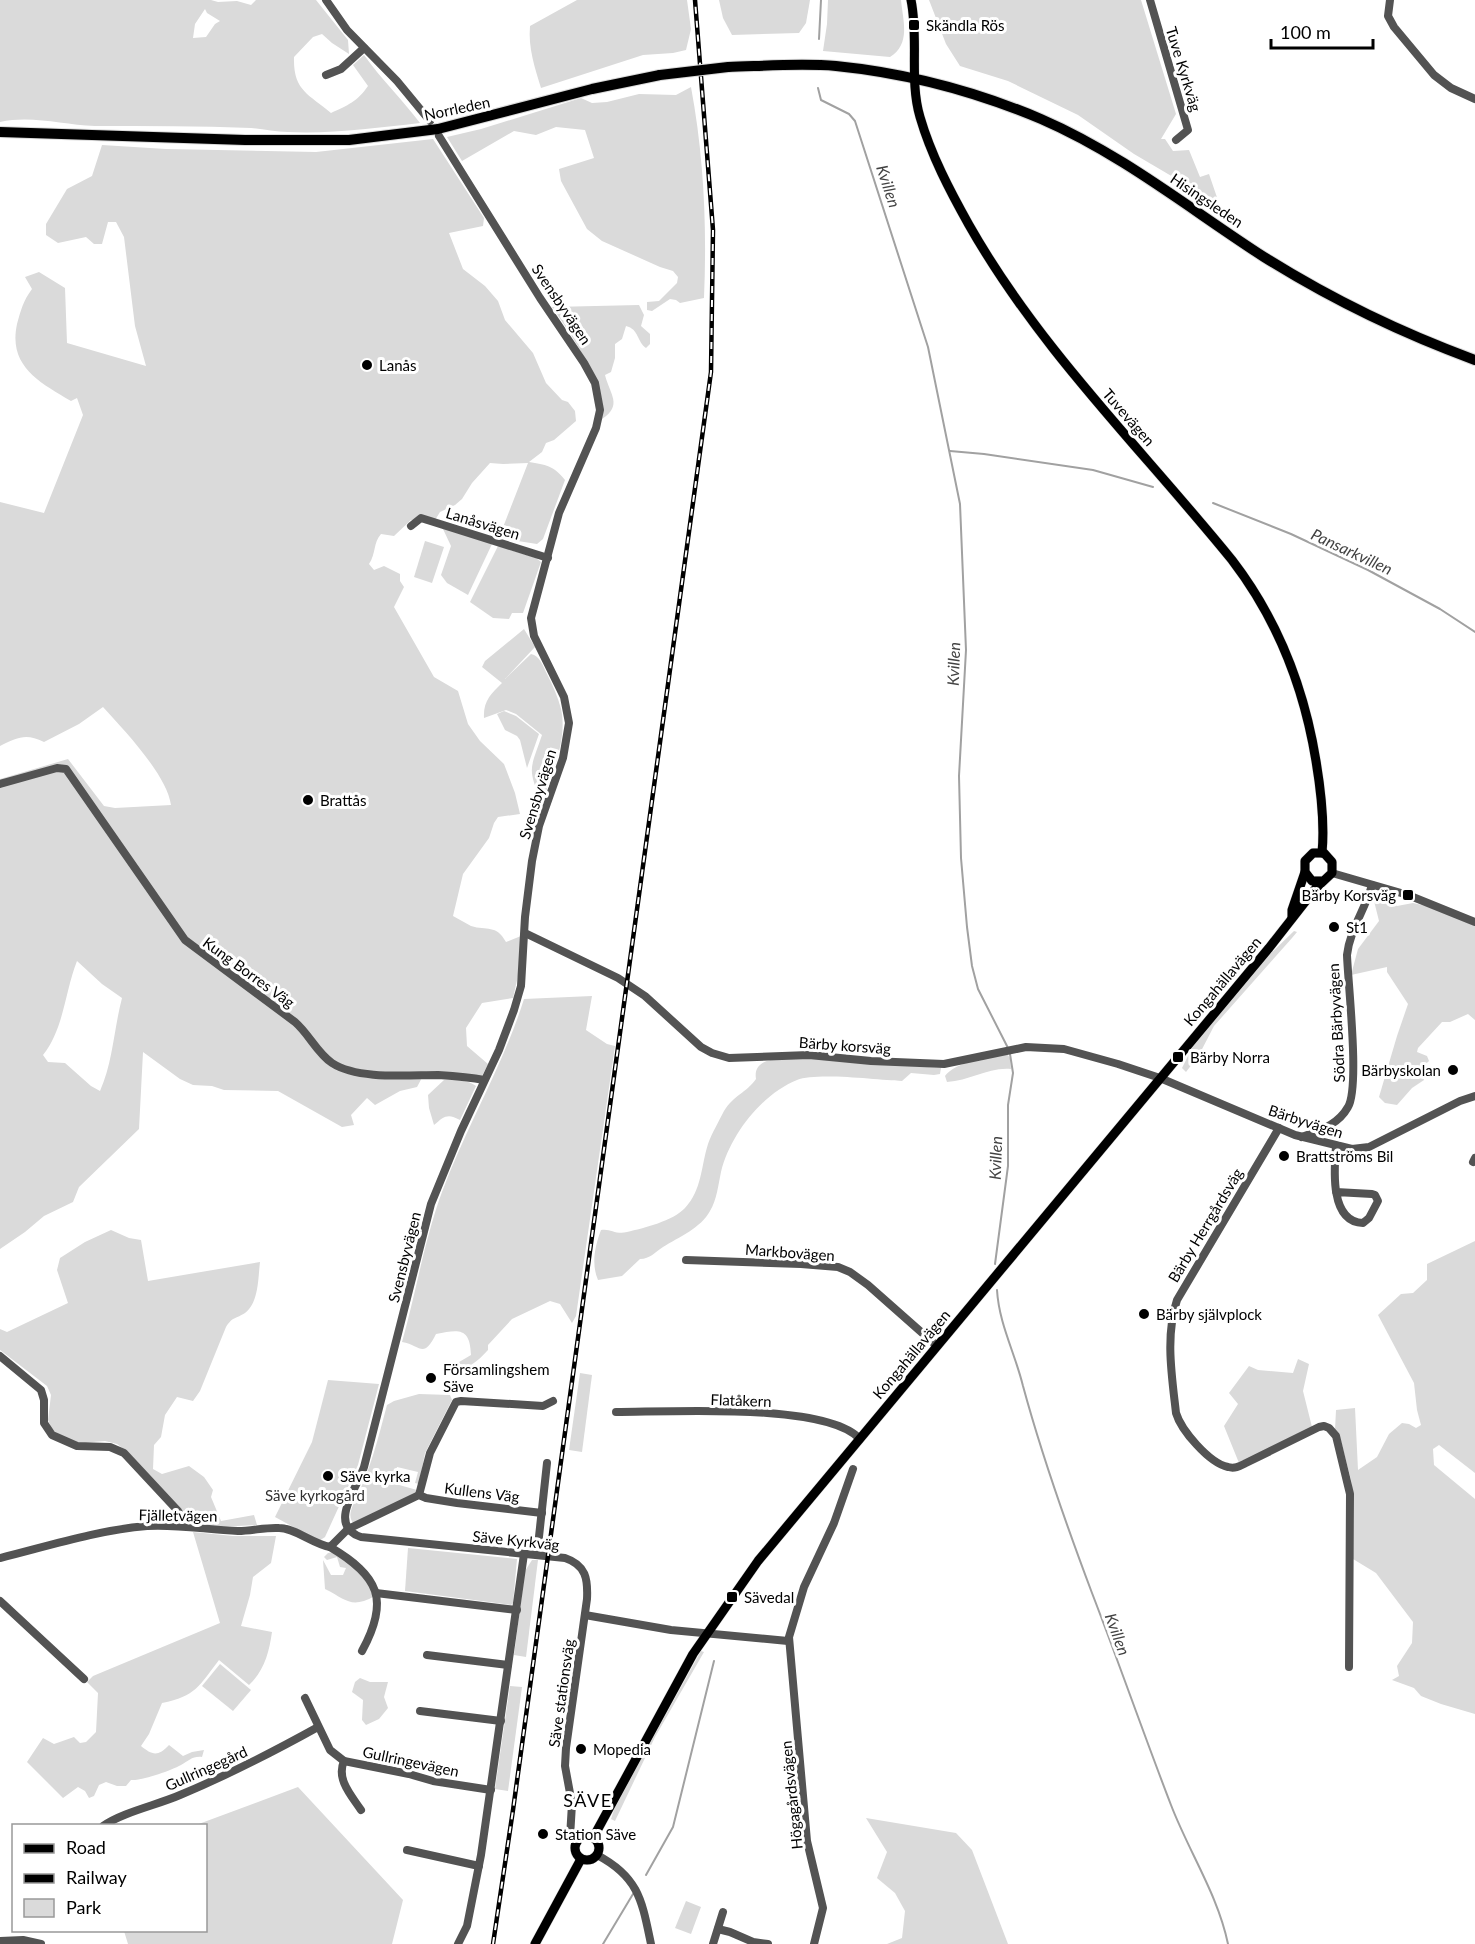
<svg xmlns="http://www.w3.org/2000/svg" width="1475" height="1944" font-family="Lato,sans-serif">
	<style>
		.green { fill: #dadada; fill-rule: evenodd }
		.lines { fill: none; stroke-linecap: round; stroke-linejoin: round }
		.stream { stroke: #a1a1a1; stroke-width: 2 }
		.major-casing { stroke: #dbdbdb; stroke-width: 10 }
		.highway-casing { stroke: #dbdbdb; stroke-width: 12 }
		.minor { stroke: #535353; stroke-width: 8 }
		.major { stroke: #000; stroke-width: 9 }
		.highway { stroke: #000; stroke-width: 10 }
		.rail-casing { stroke: #000; stroke-width: 4.5 }
		.rail { stroke: #fff; stroke-width: 2; stroke-dasharray: 7; stroke-linecap: butt }
		.highway-bridge-casing { stroke: #dbdbdb; stroke-width: 12; stroke-linecap: butt }
		.highway-bridge { stroke: #000; stroke-width: 10 }
		.poi-dot { fill: #000; stroke: #fff; stroke-width: 2 }
		.labels { text-anchor: middle; dominant-baseline: central; stroke-width: 6; stroke-linejoin: round; paint-order: stroke }
		.poi-label { font-size: 15px; fill: #000; stroke: #fff; text-anchor: start }
		.street-label { font-size: 15px; fill: #000; stroke: #fff }
		.park-label { font-size: 15px; fill: #313131; stroke: #fff }
		.water-label { font-size: 16px; font-style: italic; fill: #424242; stroke: #fff }
		.quarter-label { font-size: 18px; letter-spacing: 1.5px; fill: #000; stroke: #fff }
	</style>
	<rect width="100%" height="100%" fill="#fff"/>
	<g class="green">
		<path d="M0,0h211l7,2 19,-1 14,4 5,-5h60l32,40 1,14 -17,-11 -10,-9 -9,3 -19,20c-1,34 15,37 37,56 17,-8 26,-11 37,-27l-15,-21 11,-10c17,24 38,44 56,68 -44,5 -88,11 -132,9 -13,0 -25,-3 -37,-4 -52,-2 -104,-2 -156,-2 -32,-1 -63,-11 -95,-4zM205,9l2,4 13,8 -5,3 -9,13 -13,1 2,-14z"/>
		<path d="M577,0h110l4,29 -5,21 -13,3 -30,2 -102,33c-6,-20 -13,-40 -11,-62z"/>
		<polygon points="719,0 810,0 806,23 799,33 732,35 723,18"/>
		<path d="M828,0h73c2,21 10,44 -11,57l-67,-6 4,-27z"/>
		<polygon points="929,0 1141,0 1176,114 1161,139 1165,139 1173,151 1189,150 1200,177 1209,174 1222,212 1185,184 1134,154 1078,115 1008,81 960,66 946,44"/>
		<path d="M691,87c13,70 16,140 13,211l-24,5 -4,-3 -6,-1 -18,12 -5,-1v-8l12,-1 18,-18 1,-6 -5,-6 -13,-4 -58,-26 -15,-12 -26,-48 -2,-12 35,-11 -9,-28 -29,-3 -20,8 -22,-4 -52,30 -15,-24 34,-8 100,-31 11,5 15,-1 32,-8 37,1z"/>
		<path d="M433,139l51,79 -1,8 -34,7 14,36 22,17 13,15 7,19 28,33 13,30 16,17 6,2 7,9 1,10 -22,19 -8,3 -4,9 -13,10c17,3 24,3 36,18l-22,59 -6,5 -19,-3 -18,-6 28,-72 -25,1 -13,-1 -18,20 -10,16 -7,6 -15,7 -8,13 -21,-5 -17,16 -13,-2c-8,9 -5,20 -12,30l5,6 10,-4 16,8v7l4,6 -10,20 40,70 24,14 10,33 12,17 24,23 11,29 5,21 -22,3 -4,6 -5,15 -26,36 -10,42c6,3 12,7 18,10 16,5 25,-2 35,16l15,-6 -3,40 -5,22 -31,5 -16,25 1,18 21,18 -7,14 -57,-4 -7,13 -17,4 -25,14 -8,-7 -16,17 3,10 -12,2 -64,-36 -54,-1 -12,-4 -19,-1 -13,-6 -37,-27 -4,77 -60,58 -6,15 -29,14 -19,16 -25,17v-470l68,-20 36,47 11,2 56,-3c-4,-30 -47,-75 -68,-98l-24,17 -35,18c-18,-9 -26,-5 -44,4v-244l44,11 39,-98 -6,-17 -6,3c-32,-19 -63,-35 -54,-77 4,-14 6,-23 15,-35l-7,-12 14,-5 26,16 2,55 79,23 -11,-40 -11,-89 -8,-15h-8l-6,22h-8l-8,-7 -28,6 -12,-8v-11l21,-35 25,-13 10,-31 64,4 150,3zM77,961l25,23 20,14c-8,30 -9,64 -22,93l-9,-5 -26,-23 -17,-1 -5,-7c21,-26 22,-64 34,-94z"/>
		<path d="M639,305l5,10 -3,11 9,8v10l-4,4c-9,-6 -7,-19 -20,-22l-4,13 -7,5v14l-4,14 -6,3c5,20 18,30 -3,44 8,-31 -33,-87 -50,-112z"/>
		<polygon points="443,527 492,544 468,595 447,583 441,575 451,546 443,529"/>
		<polygon points="425,541 444,547 432,583 414,577"/>
		<polygon points="498,546 536,558 541,562 523,613 512,613 509,619 493,618 470,602"/>
		<path d="M524,629l11,18 -30,32 26,-25c9,2 12,12 16,20 6,12 11,23 14,35 7,31 -10,66 -19,94 -15,-35 -12,-33 0,-68l-26,-21 -10,-4 -22,8c-1,-17 7,-24 18,-35l-20,-16 3,-6z"/>
		<polygon points="504,711 516,716 539,734 527,768 520,740 517,736 505,730 497,714"/>
		<polygon points="1379,894 1388,898 1397,906 1413,903 1431,907 1475,926 1475,1020 1468,1014 1450,1022 1442,1022 1418,1048 1417,1052 1427,1056 1429,1061 1420,1069 1424,1080 1412,1088 1397,1105 1385,1103 1379,1097 1397,1036 1408,1004 1387,972 1387,967 1351,975 1358,949 1379,921 1374,901 1376,895"/>
		<polygon points="1294,931 1297,932 1292,938 1214,1026 1199,1055 1186,1072 1182,1068 1194,1044 1265,959"/>
		<path d="M592,996l-6,34 21,14 8,2 -39,270 -4,7 -12,-19 -10,-3 -38,18 -24,26v5c-11,12 -20,20 -37,20l3,-5 17,-10c-1,-27 -11,-26 -35,-21 -13,26 -15,11 -34,8 14,-49 22,-101 40,-150 24,-65 61,-126 82,-193z"/>
		<path d="M1007,1054l3,4 1,11c-23,-2 -41,12 -64,13l-2,-6c10,-14 44,-19 62,-22z"/>
		<path d="M802,1058l139,10 -1,6 -6,1 -23,-2 -9,8c-24,-1 -85,-9 -105,-1 -35,14 -67,55 -76,92 -3,14 -4,27 -11,39 -9,17 -31,26 -47,36 -8,5 -13,12 -23,12l-18,17 -24,4c-7,-16 -3,-34 3,-50 9,-2 15,5 26,2 17,-4 46,-11 58,-24 17,-18 16,-42 23,-64 4,-11 11,-23 16,-33 10,-16 22,-18 32,-32 -4,-24 29,-20 46,-21z"/>
		<path d="M444,1080c10,0 23,-1 32,6l-16,34c-12,-7 -16,-4 -26,5l-5,-17 -1,-13z"/>
		<path d="M111,1230l18,8 12,2 7,41 112,-19c-2,16 -1,40 -15,51 -9,6 -12,3 -19,14l-26,64 -7,10 -16,-4 -12,18 -4,22 -7,8 -1,24 9,5 27,-8 15,11 9,13 -2,7 10,24 33,-6 3,10 -37,2 -26,-4 -14,-13 -51,-57 -12,-9 -12,-3 -25,2 -10,-2 -18,-11 -4,-10 3,-25 -4,-9 -47,-36v-21l7,3 61,-29 -11,-33 3,-12 25,-16z"/>
		<polygon points="1475,1241 1475,1473 1439,1445 1433,1449 1434,1465 1475,1499 1475,1714 1441,1704 1421,1696 1414,1688 1392,1680 1399,1676 1397,1666 1412,1643 1413,1622 1376,1573 1353,1559 1354,1505 1351,1480 1341,1441 1335,1430 1336,1410 1355,1408 1358,1470 1377,1457 1389,1434 1402,1423 1409,1424 1416,1428 1421,1425 1417,1410 1414,1383 1378,1315 1401,1294 1413,1293 1427,1280 1427,1264"/>
		<polygon points="1298,1359 1309,1364 1303,1391 1312,1427 1239,1463 1224,1426 1238,1404 1229,1393 1249,1366 1258,1370 1293,1373"/>
		<polygon points="580,1373 592,1375 582,1452 569,1450"/>
		<polygon points="328,1380 379,1384 358,1465 325,1537 319,1541 275,1517 312,1442"/>
		<path d="M419,1394l31,1 2,5 -27,53 -6,31 -4,-1 3,-11 -21,-5 -5,16 25,7v3l-64,30c-5,-7 -2,-14 2,-22 15,-31 23,-62 32,-96l7,-4z"/>
		<path d="M193,1532l40,4h43l-5,27 -18,14 -3,18 -9,31 31,6c-3,21 -8,39 -23,53l-30,-25c-20,26 -23,36 -57,43l-13,31 -8,12c11,9 17,11 28,-1l14,11 9,-4 12,-2 -2,7c-10,-1 -13,4 -21,8 -11,6 -40,16 -50,15l-5,6h-9l-11,-4 -7,3 -5,11 -5,2 -4,-7 -7,-4 -15,11 -36,-36 16,-24 11,6 20,-7 6,6 6,-1 10,-10 2,-39 -11,-11 6,-6 127,-53z"/>
		<polygon points="408,1548 517,1559 513,1603 511,1605 405,1591"/>
		<path d="M334,1552l27,19 14,25c-24,13 -28,4 -50,-7l-2,-29 8,15h12l3,-7 -6,-1 -3,-10 -10,3 -3,-3 4,-4z"/>
		<polygon points="532,1560 538,1560 526,1657 514,1655 525,1571"/>
		<polygon points="701,1651 704,1652 655,1737 615,1821 611,1819 616,1804"/>
		<polygon points="220,1664 251,1690 233,1711 202,1686"/>
		<polygon points="360,1678 370,1682 388,1682 384,1697 388,1708 379,1719 366,1725 362,1720 363,1700 352,1692 355,1682"/>
		<polygon points="510,1686 522,1687 508,1791 495,1789"/>
		<polygon points="298,1787 403,1900 392,1944 128,1944 124,1931 206,1930 206,1826 196,1825"/>
		<polygon points="866,1818 956,1833 972,1850 1008,1944 887,1944 902,1938 905,1911 895,1893 877,1878 887,1852"/>
		<polygon points="686,1901 701,1907 691,1934 675,1928"/>
	</g>
	<g class="lines">
		<g class="stream">
			<polyline points="819,39 821,0"/>
			<polyline points="818,88 821,100 849,114 855,121 928,347 960,504 966,650 959,776 961,858 967,927 972,966 978,989 1008,1048"/>
			<polyline points="950,451 984,454 1093,470 1153,487"/>
			<polyline points="1213,503 1291,534 1368,570 1440,609 1475,632"/>
			<polyline points="995,1264 1008,1166 1008,1105 1013,1073 1010,1054"/>
			<path d="M997,1290c2,34 18,63 26,96 19,70 43,138 69,207 27,70 52,142 79,212 18,47 47,90 57,139"/>
			<polyline points="646,1875 673,1827 714,1661"/>
			<polyline points="603,1944 633,1894"/>
		</g>
		<g class="major-casing">
			<g id="major">
				<path d="M911,0c8,38 -2,80 9,117 11,38 30,74 49,108 71,125 173,224 263,335 46,60 72,127 84,201 5,30 9,61 6,92"/>
				<polyline points="1292,918 1292,910 1305,872"/>
				<circle cx="587" cy="1848" r="12"/>
				<polyline points="593,1838 693,1654 758,1561 1269,948 1316,888 1332,873 1332,862 1324,853 1313,853 1305,861 1305,872 1312,881 1323,881"/>
				<polyline points="535,1944 581,1859"/>
			</g>
		</g>
		<g class="highway-casing">
			<g id="highway">
				<path d="M728,67c35,-1 72,-4 108,-1 70,7 141,26 205,53 81,35 150,91 223,138 67,42 137,76 211,103"/>
				<polyline points="0,132 245,140 349,140 438,129 592,89 660,75"/>
			</g>
		</g>
		<g class="minor">
			<polyline points="326,0 347,30 397,81 430,121"/>
			<polyline points="1150,0 1188,130 1176,140"/>
			<polyline points="1390,0 1388,16 1394,27 1434,75 1451,88 1475,99"/>
			<polyline points="326,75 341,69 364,48"/>
			<path d="M439,136l101,162 44,65 11,20 5,27 -4,18 -37,85 -28,105 3,18 30,61 5,26 -6,35 -24,68 -7,35 -7,56 -4,69 -7,24 -15,40 -38,81 -30,73 -67,263c-7,21 -37,59 -3,70l204,21c21,7 23,21 22,41l-21,149 -1,18 7,38 -2,33 7,6"/>
			<polyline points="411,526 421,518 548,558"/>
			<path d="M0,784l57,-16 9,1 119,171 110,82c14,12 22,31 37,41 26,17 76,12 106,12 16,1 31,2 46,5"/>
			<polyline points="1332,873 1408,895 1475,922"/>
			<polyline points="525,933 618,978 645,996 701,1047 712,1053 729,1058 809,1055 871,1061 944,1064 1026,1047 1064,1049 1118,1064 1160,1078 1295,1135 1352,1149 1369,1147 1460,1101 1475,1096"/>
			<path d="M1279,1128l-102,172c-12,36 -5,77 -1,113 5,17 33,50 52,54 7,2 12,-1 18,-4l73,-36 5,-1 5,2 7,8 14,58 -1,173"/>
			<path d="M1302,1137c18,-7 36,-12 46,-30 12,-20 0,-123 -1,-152 3,-26 18,-45 25,-70"/>
			<path d="M1336,1147c-2,23 -6,75 27,76l6,-5 9,-17 -3,-6 -3,-1 -36,-2"/>
			<polyline points="1473,1162 1475,1158"/>
			<polyline points="686,1260 801,1264 838,1267 850,1272 868,1285 937,1346"/>
			<polyline points="0,1356 41,1390 44,1400 44,1423 52,1435 77,1446 110,1447 124,1453 178,1511 187,1526"/>
			<path d="M616,1412c52,0 211,-10 244,27"/>
			<polyline points="419,1495 430,1453 456,1402 461,1401 543,1406 553,1401"/>
			<path d="M330,1547c49,29 60,53 32,104"/>
			<polyline points="537,1555 547,1463"/>
			<path d="M0,1558c48,-12 98,-28 147,-32 31,-2 61,4 91,5 14,0 28,-4 41,-3 16,0 34,16 51,19l18,-18 71,-34 7,3 31,5 85,10"/>
			<polyline points="376,1593 517,1610"/>
			<polyline points="0,1601 84,1679"/>
			<polyline points="585,1615 671,1630 788,1641"/>
			<polyline points="427,1655 508,1665"/>
			<polyline points="305,1698 330,1750 344,1761 409,1774 433,1781 491,1790"/>
			<polyline points="420,1711 501,1721"/>
			<path d="M344,1761c-8,18 7,34 17,49"/>
			<path d="M103,1826c20,-14 54,-21 77,-31 48,-20 93,-43 138,-68"/>
			<polyline points="407,1850 479,1866"/>
			<path d="M597,1855c42,22 45,46 54,89"/>
			<polyline points="718,1929 730,1932 753,1942 768,1944"/>
			<polyline points="0,1941 23,1940 41,1944"/>
			<polyline points="458,1944 467,1926 481,1855 524,1554"/>
			<polyline points="713,1944 723,1912"/>
			<polyline points="814,1944 823,1908 807,1841 789,1637 804,1587 834,1523 853,1469"/>
		</g>
		<use href="#major" class="major"/>
		<use href="#highway" class="highway"/>
		<g class="rail-casing">
			<polyline id="rail" points="493,1944 513,1810 711,372 713,230 695,0"/>
		</g>
		<use href="#rail" class="rail"/>
		<g class="highway-bridge-casing">
			<polyline id="highway-bridge" points="660,75 728,67"/>
		</g>
		<use href="#highway-bridge" class="highway-bridge"/>
	</g>
	<g class="poi-dot">
		<rect x="908" y="19" width="12" height="12" rx="3"/>
		<circle cx="367" cy="365" r="6"/>
		<circle cx="308" cy="800" r="6"/>
		<rect x="1402" y="889" width="12" height="12" rx="3"/>
		<circle cx="1334" cy="927" r="6"/>
		<rect x="1172" y="1051" width="12" height="12" rx="3"/>
		<circle cx="1453" cy="1070" r="6"/>
		<circle cx="1284" cy="1156" r="6"/>
		<circle cx="1144" cy="1314" r="6"/>
		<circle cx="431" cy="1378" r="6"/>
		<circle cx="328" cy="1476" r="6"/>
		<rect x="726" y="1591" width="12" height="12" rx="3"/>
		<circle cx="581" cy="1749" r="6"/>
		<circle cx="543" cy="1834" r="6"/>
	</g>
	<g class="labels">
		<g class="poi-label">
			<text x="926" y="25">Skändla Rös</text>
			<text x="379" y="365">Lanås</text>
			<text x="320" y="800">Brattås</text>
			<text x="1396" y="895" text-anchor="end">Bärby Korsväg</text>
			<text x="1346" y="927">St1</text>
			<text x="1190" y="1057">Bärby Norra</text>
			<text x="1441" y="1070" text-anchor="end">Bärbyskolan</text>
			<text x="1296" y="1156">Brattströms Bil</text>
			<text x="1156" y="1314">Bärby självplock</text>
			<text x="443" y="1369">Församlingshem<tspan x="443" dy="17">Säve</tspan></text>
			<text x="340" y="1476">Säve kyrka</text>
			<text x="744" y="1597">Sävedal</text>
			<text x="593" y="1749">Mopedia</text>
			<text x="555" y="1834">Station Säve</text>
		</g>
		<g class="street-label">
			<text transform="translate(1184 69) rotate(73)">Tuve Kyrkväg</text>
			<text transform="translate(457 108) rotate(-12)">Norrleden</text>
			<text transform="translate(1207 200) rotate(34)">Hisingsleden</text>
			<text transform="translate(562 304) rotate(56)">Svensbyvägen</text>
			<text transform="translate(1129 417) rotate(49)">Tuvevägen</text>
			<text transform="translate(483 523) rotate(17)">Lanåsvägen</text>
			<text transform="translate(537 794) rotate(-73)">Svensbyvägen</text>
			<text transform="translate(249 972) rotate(36)">Kung Borres Väg</text>
			<text transform="translate(1222 981) rotate(-50)">Kongahällavägen</text>
			<text transform="translate(1336 1023) rotate(-93)">Södra Bärbyvägen</text>
			<text transform="translate(845 1045) rotate(4)">Bärby korsväg</text>
			<text transform="translate(1306 1121) rotate(18)">Bärbyvägen</text>
			<text transform="translate(1205 1225) rotate(-59)">Bärby Herrgårdsväg</text>
			<text transform="translate(790 1252) rotate(4)">Markbovägen</text>
			<text transform="translate(404 1257) rotate(-76)">Svensbyvägen</text>
			<text transform="translate(911 1354) rotate(-50)">Kongahällavägen</text>
			<text transform="translate(741 1400) rotate(2)">Flatåkern</text>
			<text transform="translate(482 1492) rotate(7)">Kullens Väg</text>
			<text transform="translate(178 1515) rotate(1)">Fjälletvägen</text>
			<text transform="translate(516 1540) rotate(6)">Säve Kyrkväg</text>
			<text transform="translate(561 1693) rotate(-82)">Säve stationsväg</text>
			<text transform="translate(411 1761) rotate(12)">Gullringevägen</text>
			<text transform="translate(206 1768) rotate(-24)">Gullringegård</text>
			<text transform="translate(791 1795) rotate(-96)">Högagårdsvägen</text>
		</g>
		<g class="park-label">
			<text x="315" y="1495">Säve kyrkogård</text>
		</g>
		<g class="water-label">
			<text transform="translate(889 186) rotate(72)">Kvillen</text>
			<text transform="translate(1352 551) rotate(25)">Pansarkvillen</text>
			<text transform="translate(953 664) rotate(-88)">Kvillen</text>
			<text transform="translate(995 1158) rotate(-88)">Kvillen</text>
			<text transform="translate(1118 1634) rotate(70)">Kvillen</text>
		</g>
		<g class="quarter-label">
			<text x="588" y="1800">SÄVE</text>
		</g>
	</g>
	<rect x="12" y="1824" width="195" height="108" fill="#ffffff" stroke="#999999" stroke-width="1.5"/>
	<rect x="24" y="1844" width="30" height="9" fill="#000000" stroke="#999999" stroke-width="1.5"/>
	<text x="66" y="1854" font-size="18" fill="#000000">Road</text>
	<rect x="24" y="1874" width="30" height="9" fill="#000000" stroke="#999999" stroke-width="1.5"/>
	<text x="66" y="1884" font-size="18" fill="#000000">Railway</text>
	<rect x="24" y="1899" width="30" height="18" fill="#dadada" stroke="#999999" stroke-width="1.5"/>
	<text x="66" y="1914" font-size="18" fill="#000000">Park</text>
	<path d="M1271 39v9h102v-9" fill="none" stroke="#000000" stroke-width="3"/>
	<text x="1280" y="39" font-size="18" fill="#000000" stroke="#ffffff" stroke-width="4.5" paint-order="stroke">100 m</text>
</svg>
